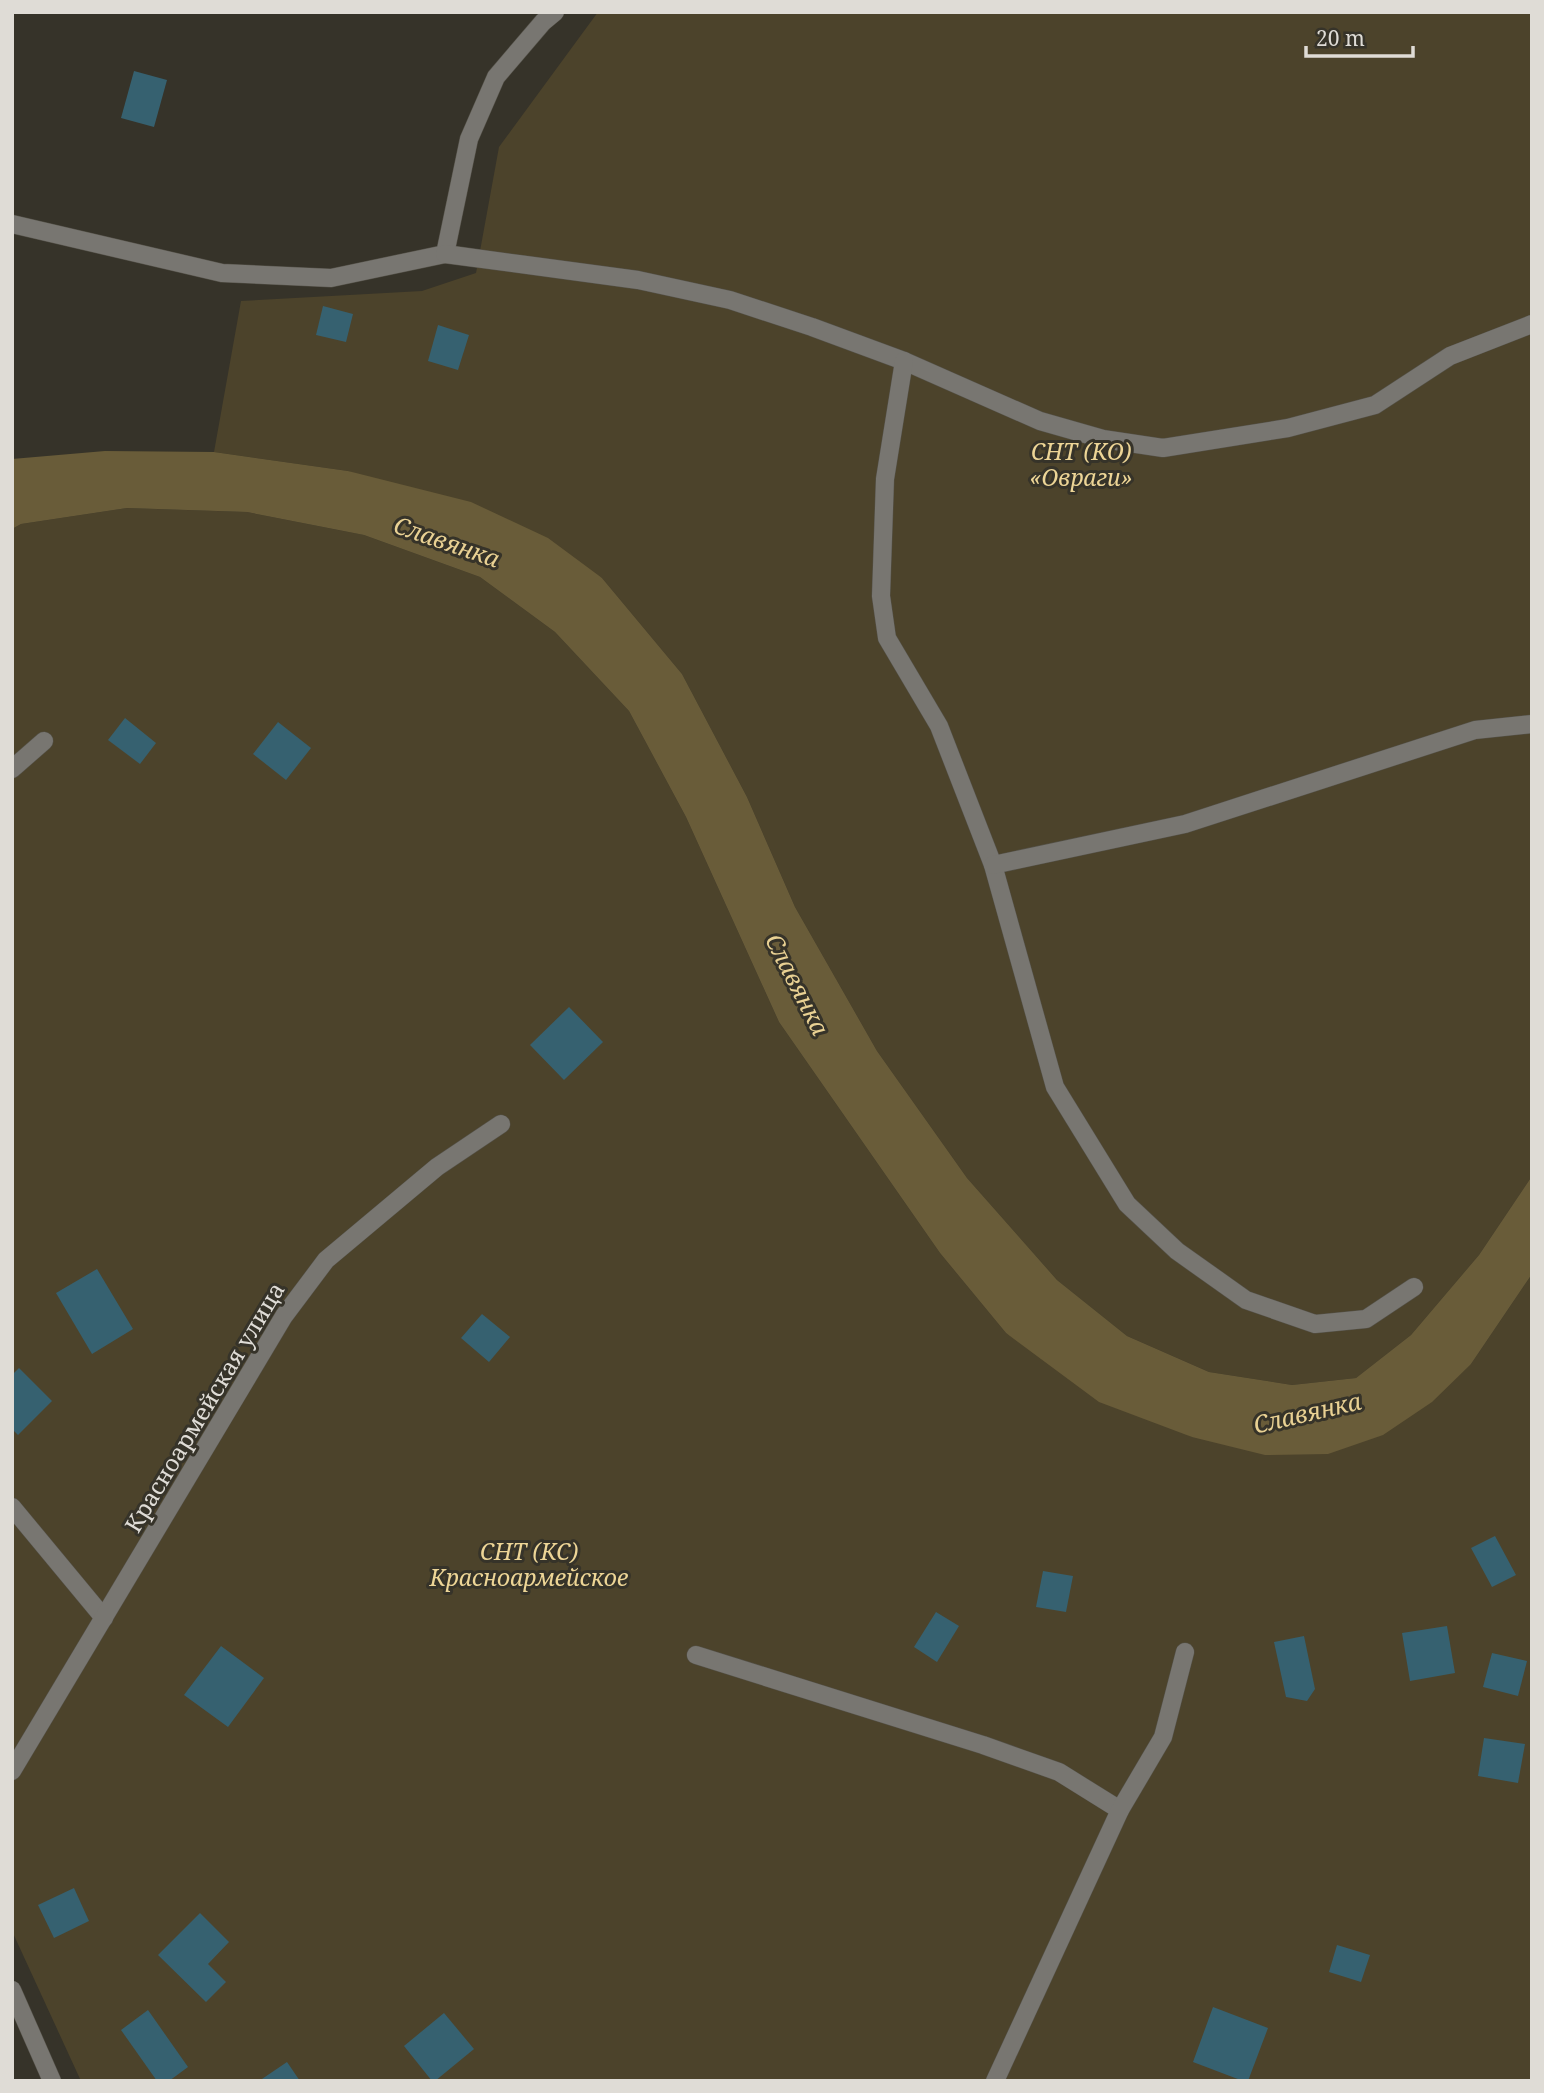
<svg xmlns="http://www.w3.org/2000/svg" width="1544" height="2093" font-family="'Noto Serif',serif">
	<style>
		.green { fill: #4c432b }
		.water { fill: #695c39 }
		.building { fill: #366170 }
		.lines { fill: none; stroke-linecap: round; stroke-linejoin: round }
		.minor-casing { stroke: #545148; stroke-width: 19 }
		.minor { stroke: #787671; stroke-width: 18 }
		.labels { text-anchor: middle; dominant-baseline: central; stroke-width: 6; stroke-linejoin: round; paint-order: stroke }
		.park-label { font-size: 23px; font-style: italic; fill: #edd596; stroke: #363329 }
		.street-label { font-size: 23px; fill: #dfdcd6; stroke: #363329 }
		.water-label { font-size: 24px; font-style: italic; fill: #e9d193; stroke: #363329 }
	</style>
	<rect width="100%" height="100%" fill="#363329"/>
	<g class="green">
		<polygon points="598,12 1532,12 1532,1176 1479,1255 1411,1335 1356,1378 1292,1385 1209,1372 1127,1336 1057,1280 967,1178 877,1051 795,907 747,797 682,674 602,578 348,471 214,452 241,301 422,291 476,273 499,147"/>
		<polygon points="127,508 247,512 364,535 480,577 555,632 629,711 686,817 779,1022 940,1253 1006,1333 1192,1437 1471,1364 1532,1274 1532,2081 81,2081 12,1931 12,529 21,524"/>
	</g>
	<polygon class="water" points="105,451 214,452 348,471 471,502 548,538 602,578 682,674 747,797 795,907 877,1051 967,1178 1057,1280 1127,1336 1209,1372 1292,1385 1356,1378 1411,1335 1479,1255 1532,1176 1532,1274 1471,1364 1432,1402 1383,1435 1328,1454 1265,1455 1192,1437 1099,1402 1006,1333 940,1253 779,1022 686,817 629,711 555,632 480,577 364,535 247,512 127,508 21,524 12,529 12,459"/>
	<g class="building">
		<polygon points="134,71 167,80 154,127 121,118"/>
		<polygon points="323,306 353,314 346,342 316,335"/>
		<polygon points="438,325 469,335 458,370 428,361"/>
		<polygon points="125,718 156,743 140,764 108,740"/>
		<polygon points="278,722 311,748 286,780 253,754"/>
		<polygon points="569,1007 603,1042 564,1080 530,1045"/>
		<polygon points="97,1269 133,1329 92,1354 56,1293"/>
		<polygon points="482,1314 510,1337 489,1362 461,1338"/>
		<polygon points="19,1368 52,1401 18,1435 12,1429 12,1375"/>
		<polygon points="1495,1536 1516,1575 1492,1587 1471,1548"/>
		<polygon points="1043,1571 1073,1576 1066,1612 1036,1607"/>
		<polygon points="936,1612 959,1626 937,1662 914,1647"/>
		<polygon points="1447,1626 1455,1673 1410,1681 1402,1633"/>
		<polygon points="1304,1636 1315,1689 1307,1701 1286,1697 1274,1642"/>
		<polygon points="221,1646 264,1678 228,1727 184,1695"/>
		<polygon points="1492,1653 1527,1661 1518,1696 1483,1687"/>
		<polygon points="1484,1738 1525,1744 1518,1783 1478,1776"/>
		<polygon points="74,1888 89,1921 54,1938 38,1905"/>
		<polygon points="200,1913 229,1942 208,1964 226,1982 206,2002 158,1955"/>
		<polygon points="1337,1945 1370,1955 1361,1982 1329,1972"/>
		<polygon points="1213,2007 1268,2028 1248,2081 1243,2081 1193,2062"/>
		<polygon points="148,2010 188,2067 169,2081 157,2081 121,2030"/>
		<polygon points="444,2013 474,2049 435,2081 432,2081 404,2046"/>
		<polygon points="287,2062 300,2081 259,2081"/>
	</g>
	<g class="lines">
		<g class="minor-casing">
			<g id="minor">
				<polyline points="12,224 222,273 331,278 445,254 469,139 496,77 543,22 555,12"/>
				<polyline points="445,254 638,280 730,300 812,327 904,361 1040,421 1103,439 1163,448 1288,428 1375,405 1450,356 1532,324"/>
				<polyline points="904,361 885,479 881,596 887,638 939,726 993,865 1055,1087 1127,1204 1177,1251 1246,1300 1315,1324 1366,1319 1414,1287"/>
				<polyline points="12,769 44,741"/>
				<polyline points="993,865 1185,824 1475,730 1532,724"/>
				<polyline points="12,1507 104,1618"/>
				<polyline points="696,1655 983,1745 1059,1772 1120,1810"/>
				<polyline points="12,1771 284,1316 326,1260 437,1167 501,1124"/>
				<polyline points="12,1990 52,2081"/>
				<polyline points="995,2081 1120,1810 1163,1737 1185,1652"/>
			</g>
		</g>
		<use href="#minor" class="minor"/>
	</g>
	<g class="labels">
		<g class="park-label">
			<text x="1081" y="451">СНТ (КО)<tspan x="1081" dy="26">«Овраги»</tspan></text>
			<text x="529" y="1551">СНТ (КС)<tspan x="529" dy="26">Красноармейское</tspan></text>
		</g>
		<g class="street-label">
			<text transform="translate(204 1407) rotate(-59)">Красноармейская улица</text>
		</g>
		<g class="water-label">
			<text transform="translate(447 541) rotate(19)">Славянка</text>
			<text transform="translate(798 984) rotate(63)">Славянка</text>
			<text transform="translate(1307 1412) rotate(-13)">Славянка</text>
		</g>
	</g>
	<rect width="1544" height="2093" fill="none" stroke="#dfdcd6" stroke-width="28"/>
	<path d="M1306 46v10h107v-10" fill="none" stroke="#dfdcd6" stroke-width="3.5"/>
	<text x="1316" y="46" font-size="21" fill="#dfdcd6" stroke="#363329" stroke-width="5" paint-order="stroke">20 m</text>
</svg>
